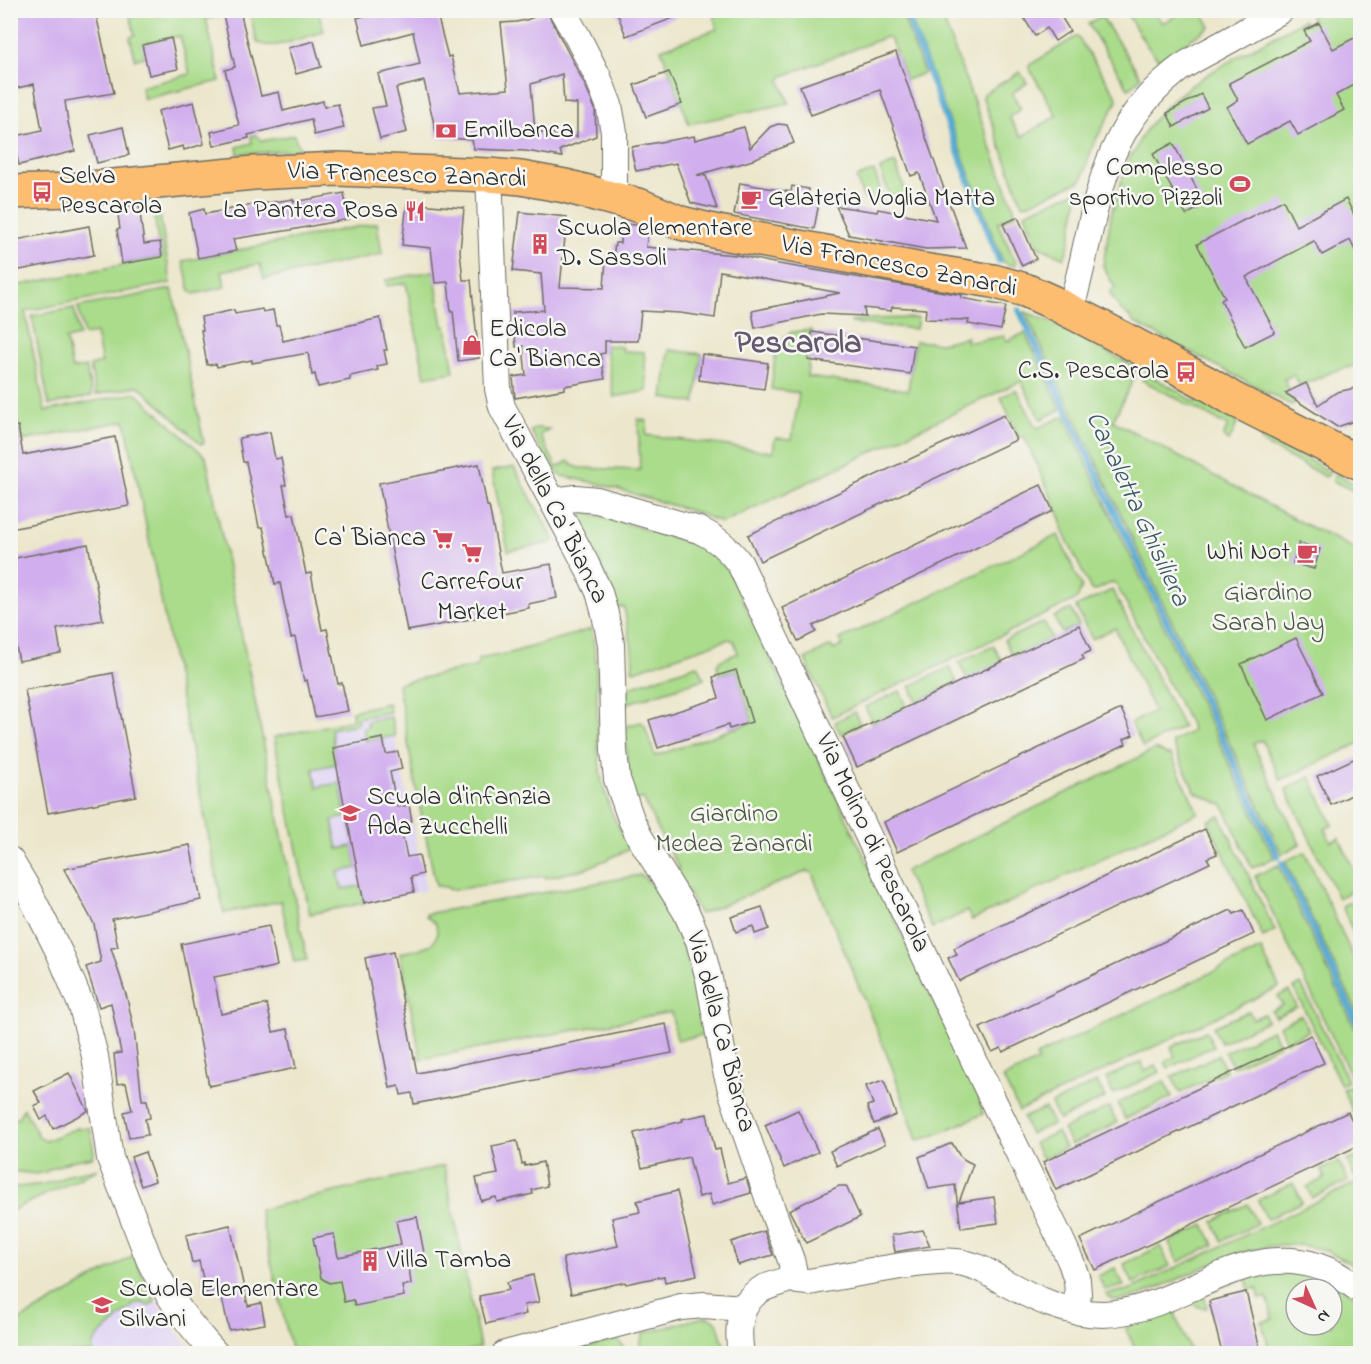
<svg xmlns="http://www.w3.org/2000/svg" width="1371" height="1364" font-family="'Indie Flower',sans-serif">
	<style>
		.built { fill: #e0d4f4 }
		.green { fill: #aadc8b; stroke: #6a845b; stroke-width: 1.5; fill-rule: evenodd }
		.lines { fill: none; stroke-linecap: round; stroke-linejoin: round }
		.stream { stroke: #56abd2; stroke-width: 6 }
		.building { fill: #d1afee; fill-rule: evenodd }
		.minor-casing { stroke: #6f6d63; stroke-width: 28 }
		.major-casing { stroke: #6f6d63; stroke-width: 36 }
		.minor { stroke: #fff; stroke-width: 26 }
		.major { stroke: #fcbd6f; stroke-width: 33 }
		.labels { text-anchor: middle; dominant-baseline: central; stroke-width: 5; stroke-linejoin: round; paint-order: stroke }
		.poi-label { font-size: 26px; fill: #2b2b2b; stroke: #f6f6f2; text-anchor: start }
		.street-label { font-size: 26px; fill: #2b2b2b; stroke: #f6f6f2 }
		.park-label { font-size: 26px; fill: #4b5743; stroke: #f6f6f2 }
		.water-label { font-size: 27px; font-style: italic; fill: #3a5865; stroke: #f6f6f2 }
		.district-label { font-size: 32px; font-weight: bold; fill: #65596f; stroke: #f6f6f2 }
	</style>
	<rect width="100%" height="100%" fill="#f6f6f2"/>
	<filter id="ink" filterUnits="userSpaceOnUse"><feTurbulence type="fractalNoise" baseFrequency=".0167" numOctaves="2"/><feDisplacementMap in="SourceGraphic" scale="12" xChannelSelector="R" yChannelSelector="G"/><feConvolveMatrix kernelMatrix="1 2 1 2 8 2 1 2 1" color-interpolation-filters="sRGB"/></filter>
	<filter id="wash" filterUnits="userSpaceOnUse"><feTurbulence type="fractalNoise" baseFrequency=".008" numOctaves="4" result="noise"/><feDisplacementMap in="SourceGraphic" scale="24" xChannelSelector="R" yChannelSelector="G"/><feGaussianBlur stdDeviation="1.35" result="paint"/><feColorMatrix in="noise" values="0 0 0 0 0 0 0 0 0 0 0 0 0 0 0 0 0 1.4 0 .05"/><feComposite in="paint" operator="in"/></filter>
	<g filter="url(#wash)">
		<rect width="100%" height="100%" fill="#ece7cc"/>
		<g class="built">
			<polygon points="388,703 426,890 310,914 274,737 353,720 352,711"/>
			<polygon points="133,1256 145,1281 169,1323 194,1353 11,1353 10,1325"/>
		</g>
		<g class="green">
			<polygon points="129,11 243,11 206,19 220,81 144,99 141,87 190,74 180,36 143,45 145,57 135,59 130,37 135,35"/>
			<path d="M249,11h69l6,20c-16,5 -53,21 -67,11z"/>
			<polygon points="723,11 901,11 924,73 906,80 891,40 886,37 783,76 780,80 789,103 689,124 661,49 717,29 714,17 716,13"/>
			<polygon points="908,11 940,11 1016,214 999,222 998,224 1016,263 1015,265 1013,266 1003,262"/>
			<polygon points="1125,11 1154,11 1161,22 1163,23 1184,11 1212,11 1204,16 1210,27 1159,60 1147,46"/>
			<path d="M1319,11h41v353l-28,8 -32,14 -6,-11 -10,4 11,24 -4,2 -158,-83 -2,-4 -9,-7 -12,-17v-2l5,-4 -12,-22 9,-55 17,-53 7,-8c1,-8 6,-14 10,-20 24,-35 58,-54 93,-74 21,-12 43,-24 64,-36l4,4 5,-3 -2,-6z"/>
			<polygon points="1101,16 1141,77 1130,88 1128,88 1088,24"/>
			<polygon points="1077,36 1116,95 1117,101 1093,145 1082,179 1078,182 1025,205 1022,204 983,98 984,94 988,91 1020,72 1027,83 1012,93 1021,109 1009,117 1021,137 1057,116 1028,66"/>
			<polygon points="256,135 262,141 294,135 300,150 238,154 237,147 252,143 251,136"/>
			<polygon points="895,163 909,200 905,204 892,202 880,169"/>
			<polygon points="874,171 883,197 882,200 879,202 864,199 856,178"/>
			<polygon points="1077,191 1079,192 1069,245 1064,258 1042,248 1037,244 1025,213"/>
			<polygon points="153,203 158,204 171,283 25,311 45,411 136,393 206,457 307,960 294,962 281,901 224,913 125,421 21,441 11,386 10,287 162,257 160,242 158,242"/>
			<polygon points="377,223 382,254 264,279 260,264 222,271 225,287 194,294 190,291 183,261"/>
			<polygon points="434,271 443,326 446,326 454,372 425,377 406,283 387,286 386,280"/>
			<polygon points="172,289 204,443 201,444 140,387 137,386 96,395 90,366 102,363 96,333 84,335 78,307"/>
			<polygon points="74,308 79,336 66,339 72,369 86,367 92,396 49,405 32,316"/>
			<polygon points="1025,312 1049,321 1137,368 1135,376 1113,421 1302,523 1360,551 1360,743 1281,780 1262,740 1253,744 1300,844 1282,854"/>
			<polygon points="918,318 916,329 852,323 851,321 866,319"/>
			<polygon points="811,330 812,332 807,377 908,390 915,341 941,343 967,337 966,342 971,342 1004,336 1007,341 1025,333 1061,409 1042,419 1040,418 1021,381 722,523 695,512 600,484 562,476 556,472 549,464 531,431 536,428 550,429 540,435 557,468 568,461 574,466 580,468 640,470 638,419 647,421 646,435 773,452 775,438 792,439 799,393 771,389 775,357 785,337 792,332"/>
			<polygon points="605,345 622,347 623,351 644,352 647,391 614,397"/>
			<polygon points="669,350 702,354 695,403 663,398"/>
			<polygon points="1145,373 1180,392 1181,394 1195,402 1198,401 1238,422 1229,441 1223,437 1228,426 1142,380"/>
			<polygon points="1015,390 1018,392 1035,426 1038,428 1064,416 1274,858 1252,868 1223,805 1197,793 1195,791 1172,743 1173,741 1191,732 1192,728 1116,584 1113,582 1094,591 1091,590 1062,529 1062,521 1024,436 1019,438 1001,397"/>
			<polygon points="1261,435 1329,471 1330,472 1326,477 1264,444 1261,440"/>
			<polygon points="514,467 554,540 551,543 508,551 492,471"/>
			<polygon points="1336,474 1360,487 1360,494 1333,481 1334,475"/>
			<path d="M587,512l111,33 16,10 15,16 249,524 5,19 -53,23 -13,3 -25,-73 -80,-194 -4,-2 -108,43 -24,-43 3,-3 -20,-36 -16,-34 -6,2 -8,-20 -4,-52 2,-2 14,-4 3,2 11,32 97,-34 -16,-52 -17,5 -2,-10 4,-5 17,-7 -4,-12 -5,-2 -95,32 -2,-1 1,-8 -2,-22 -1,-1 -6,-32h-7c-9,-30 -24,-57 -39,-84l3,-8z"/>
			<polygon points="1058,535 1082,587 1077,599 832,717 805,659 831,646 834,650 843,645 840,639"/>
			<polygon points="1112,590 1183,727 1143,747 1131,723 1154,711 1115,628 1092,639 1076,607"/>
			<polygon points="1071,609 1079,625 1062,633 1054,617"/>
			<polygon points="1044,622 1052,638 1013,657 1004,640"/>
			<polygon points="592,629 596,662 598,750 601,778 610,809 629,848 628,850 585,869 546,878 545,876 452,890 449,889 446,887 436,886 417,793 398,685 400,683 478,666 478,659 510,653"/>
			<polygon points="994,646 1002,662 967,679 959,662"/>
			<polygon points="697,665 699,666 704,679 625,704 625,692 633,686"/>
			<polygon points="950,667 957,683 917,702 910,686"/>
			<polygon points="900,691 907,707 873,723 865,707"/>
			<polygon points="388,703 390,712 357,718 358,724 331,729 336,764 313,769 317,787 340,783 346,817 332,820 338,849 353,846 357,868 338,872 342,889 361,886 364,903 310,914 274,737 353,720 352,711"/>
			<polygon points="855,712 860,725 841,734 835,723 836,721"/>
			<polygon points="391,717 395,736 366,741 363,728 368,727 367,721"/>
			<polygon points="1156,749 1167,755 1171,755 1198,813 972,920 967,911 932,928 905,871"/>
			<polygon points="1310,777 1333,825 1325,829 1331,842 1339,838 1360,883 1360,887 1338,898 1286,789"/>
			<polygon points="1220,816 1275,931 1263,937 1208,821"/>
			<polygon points="1305,852 1360,972 1360,1019 1285,861"/>
			<polygon points="1278,865 1360,1039 1360,1074 1352,1078 1255,876"/>
			<path d="M640,875c9,5 13,12 18,21 30,45 36,87 47,139l-28,5 -6,-28 -250,47 -21,-106c19,-4 42,-4 36,-29l-10,-8v-2z"/>
			<polygon points="1360,897 1360,948 1342,906"/>
			<polygon points="1261,949 1279,987 1019,1111 1003,1078 1038,1061 1036,1056"/>
			<polygon points="1301,984 1348,1081 1341,1085 1294,988"/>
			<polygon points="1289,991 1297,1007 1275,1017 1271,1011 1283,1005 1278,996"/>
			<polygon points="1249,1011 1253,1019 1264,1014 1267,1021 1221,1043 1213,1027"/>
			<polygon points="1301,1015 1309,1031 1286,1042 1279,1026"/>
			<polygon points="1272,1030 1279,1045 1233,1067 1225,1052"/>
			<polygon points="1206,1031 1214,1046 1168,1068 1165,1062 1175,1057 1171,1047"/>
			<polygon points="1218,1055 1226,1071 1180,1093 1172,1077"/>
			<polygon points="1141,1062 1145,1071 1156,1066 1160,1072 1113,1094 1106,1078"/>
			<polygon points="1164,1081 1172,1097 1125,1119 1118,1103"/>
			<polygon points="1097,1082 1105,1098 1059,1120 1051,1104"/>
			<polygon points="1350,1087 1360,1111 1360,1128 1343,1089"/>
			<polygon points="1109,1107 1117,1123 1071,1145 1063,1129"/>
			<polygon points="1045,1108 1053,1124 1030,1134 1023,1118"/>
			<polygon points="23,1109 24,1109 39,1137 45,1141 77,1128 90,1128 94,1153 92,1157 71,1161 52,1168 45,1172 36,1174 12,1171 10,1169 11,1117 14,1119 18,1118"/>
			<polygon points="1057,1132 1065,1148 1042,1159 1034,1143"/>
			<polygon points="1354,1158 1359,1162 1360,1161 1360,1175 1355,1177 1347,1161"/>
			<polygon points="1339,1162 1348,1181 1312,1198 1307,1187 1325,1178 1321,1169"/>
			<polygon points="444,1166 480,1347 459,1354 292,1353 259,1210"/>
			<polygon points="97,1169 97,1170 11,1211 11,1188 44,1184 59,1180 69,1174"/>
			<path d="M1360,1181v88c-17,-10 -34,-21 -55,-23 -23,-4 -51,3 -73,10 -31,10 -59,28 -90,38 -8,3 -18,7 -27,6 -3,-1 -6,-2 -8,-4l-1,-2 23,-4z"/>
			<polygon points="1293,1183 1302,1202 1267,1219 1258,1200"/>
			<polygon points="1248,1204 1257,1224 1222,1241 1213,1221"/>
			<polygon points="1204,1225 1214,1245 1178,1262 1169,1242"/>
			<polygon points="1160,1246 1170,1266 1133,1283 1124,1264"/>
			<polygon points="133,1256 155,1300 153,1303 148,1306 143,1303 136,1303 98,1337 92,1346 94,1353 11,1353 11,1325"/>
			<polygon points="1115,1268 1124,1286 1105,1290 1098,1276"/>
			<path d="M1262,1271c14,0 29,-1 43,1 21,3 39,16 55,28v52l-4,2 -86,-1 -8,-31 11,-3 -6,-22 -7,2 -3,-11 -8,2 -3,-13 -42,17 3,14 -8,-1 -9,-6c17,-13 50,-26 72,-30zM1296,1289h36v36h-36z"/>
			<polygon points="1176,1308 1176,1317 1191,1353 1137,1353 1126,1329 1127,1327 1166,1311"/>
			<polygon points="708,1317 716,1321 718,1325 726,1353 641,1353 640,1346 643,1334 645,1333 700,1318"/>
			<polygon points="617,1339 625,1349 626,1353 568,1353"/>
		</g>
		<g class="lines">
			<g class="stream">
				<polyline points="905,10 999,261"/>
				<polyline points="1019,310 1278,856"/>
				<polyline points="1282,863 1360,1029"/>
			</g>
		</g>
		<g id="blocks">
			<g class="building">
				<polygon points="25,10 95,10 114,93 65,101 68,122 75,151 19,165 12,137 42,130 34,84 10,90 10,14"/>
				<path d="M385,10h51l12,47 3,-1 9,37 48,-4 -7,-66 15,-1 10,-2 21,-8 37,71 11,26 1,27 -36,14 2,7 -36,-6 -52,-2 -2,-9 -35,-3 -13,-56 -28,7 11,44 -27,7 -8,-31 14,-2 -8,-32 42,-10 -7,-32 -49,13 -7,-27zM562,74l2,29 13,1v33l-42,-6 -4,-47z"/>
				<polygon points="616,10 689,10 689,12 626,36"/>
				<polygon points="1019,10 1057,10 1070,31 1055,41 1047,28 1035,36"/>
				<polygon points="240,11 261,96 279,92 283,111 323,101 324,107 338,104 344,128 314,135 311,119 248,135 249,138 214,146 211,132 239,125 225,70 235,67 223,15"/>
				<polygon points="1319,23 1333,49 1360,35 1360,82 1336,95 1344,110 1298,135 1290,121 1247,144 1227,107 1238,100 1229,83 1310,41 1304,31"/>
				<polygon points="171,38 178,69 149,75 142,45"/>
				<polygon points="314,41 321,67 296,74 288,48"/>
				<polygon points="896,52 943,186 966,248 926,249 849,235 836,206 877,212 878,209 936,220 919,173 911,176 880,90 811,115 800,86"/>
				<polygon points="669,72 682,104 646,117 634,85"/>
				<polygon points="1201,94 1208,108 1174,127 1167,113"/>
				<polygon points="194,102 204,144 184,150 183,146 168,150 158,111"/>
				<polygon points="778,124 787,125 794,143 753,159 753,160 730,167 732,165 697,175 706,176 717,209 691,203 676,163 636,171 632,154 632,147 694,136 695,140 744,127 750,148 770,127"/>
				<polygon points="123,127 129,155 97,163 90,135"/>
				<polygon points="1173,143 1205,205 1186,215 1153,154"/>
				<polygon points="740,183 791,192 792,186 809,189 807,201 819,203 814,229 734,214"/>
				<polygon points="344,193 349,219 291,230 233,239 236,251 198,258 189,213 204,209 205,214 241,207 293,199 294,202"/>
				<polygon points="1346,199 1360,226 1360,261 1350,240 1322,255 1314,241 1246,277 1275,332 1245,347 1221,300 1225,298 1197,244 1283,200 1296,226"/>
				<polygon points="407,203 464,208 460,251 463,280 471,280 479,358 458,361 453,311 451,312 448,282 435,283 431,248 402,245"/>
				<polygon points="139,205 144,244 160,242 162,257 122,264 117,229 120,229 117,208"/>
				<polygon points="520,212 567,217 560,287 604,288 606,258 613,258 615,243 620,243 621,224 638,225 648,229 646,247 736,255 779,264 962,295 961,298 1006,306 1001,330 968,324 969,320 925,319 926,309 892,307 891,311 864,308 865,316 821,314 755,328 752,311 840,293 720,271 715,318 680,313 641,311 638,341 605,341 605,353 600,354 605,379 565,386 565,389 515,398 513,377 526,375 523,346 516,347 513,312 544,310 541,274 513,271"/>
				<polygon points="1018,217 1036,259 1022,266 1003,224"/>
				<polygon points="89,226 94,255 10,272 10,241"/>
				<polygon points="262,309 263,312 273,310 276,325 279,325 283,341 380,318 387,350 384,350 387,364 377,366 378,370 350,376 350,380 318,387 315,374 312,375 308,353 252,363 252,360 217,367 216,364 207,365 201,330 203,330 201,317 234,310 235,314"/>
				<polygon points="812,332 914,346 910,374 808,360"/>
				<polygon points="702,354 768,363 764,389 699,380"/>
				<polygon points="1306,383 1318,405 1337,392 1360,387 1360,419 1337,427 1285,393"/>
				<polygon points="1004,415 1016,440 760,561 748,535"/>
				<polygon points="18,426 23,455 115,437 129,506 10,529 10,427"/>
				<polygon points="270,432 275,459 281,458 286,485 283,485 289,515 294,514 306,574 311,573 322,630 327,629 338,684 342,683 348,711 315,717 307,680 304,681 295,637 291,638 280,583 275,584 263,527 259,527 246,462 243,462 239,438"/>
				<polygon points="479,464 487,506 489,506 502,573 551,564 557,598 528,604 529,608 407,631 379,483"/>
				<polygon points="1041,485 1053,511 813,626 816,632 798,641 782,608"/>
				<polygon points="1299,543 1320,549 1314,569 1293,563"/>
				<polygon points="88,544 103,620 57,629 61,653 19,661 10,619 10,559"/>
				<polygon points="1079,625 1091,651 1082,655 1084,659 857,767 843,737"/>
				<polygon points="1296,638 1323,693 1267,720 1241,664"/>
				<polygon points="736,670 752,722 729,729 728,725 658,748 649,720 719,698 713,677"/>
				<polygon points="113,673 136,796 48,813 25,690"/>
				<polygon points="1121,709 1133,735 1124,739 1126,744 897,852 884,822"/>
				<polygon points="383,738 386,754 398,752 402,769 390,772 397,807 409,805 412,821 400,824 407,857 419,855 423,874 411,877 414,892 364,903 333,748"/>
				<polygon points="1360,756 1360,791 1331,805 1317,776"/>
				<polygon points="1205,829 1217,854 1207,858 1210,863 959,981 948,958 957,955 954,948"/>
				<polygon points="190,845 201,900 112,919 118,947 111,948 127,998 134,1030 142,1100 147,1100 150,1118 145,1119 148,1135 129,1138 124,1112 132,1110 126,1083 117,1084 114,1054 121,1053 111,1003 99,1007 86,967 101,962 94,924 64,869"/>
				<polygon points="762,907 769,929 755,934 753,926 736,932 731,917"/>
				<polygon points="1231,910 1234,914 1243,910 1254,934 1003,1052 1001,1048 992,1052 980,1028"/>
				<polygon points="269,926 277,966 260,970 260,968 214,977 221,1014 267,1004 273,1032 288,1029 296,1068 209,1086 181,944"/>
				<polygon points="393,952 417,1073 666,1024 672,1053 414,1104 412,1093 401,1095 399,1086 390,1088 365,958"/>
				<polygon points="1311,1035 1324,1063 1056,1190 1043,1162"/>
				<polygon points="69,1073 88,1111 53,1129 47,1116 41,1120 34,1106 41,1103 34,1091"/>
				<polygon points="884,1080 896,1115 874,1124 867,1106 873,1104 866,1086"/>
				<polygon points="798,1110 818,1152 784,1168 765,1125"/>
				<polygon points="1348,1112 1360,1139 1360,1145 1095,1270 1080,1239"/>
				<polygon points="707,1114 715,1150 720,1149 728,1183 746,1178 751,1193 712,1205 709,1194 699,1197 689,1157 642,1168 634,1133 683,1121 682,1119"/>
				<polygon points="878,1129 885,1144 837,1166 830,1151"/>
				<polygon points="517,1141 522,1164 524,1163 525,1166 543,1162 547,1186 532,1190 533,1194 497,1202 496,1197 481,1201 476,1178 498,1174 492,1146"/>
				<polygon points="952,1143 959,1155 965,1160 973,1164 959,1202 994,1197 998,1223 961,1228 955,1185 929,1189 919,1157"/>
				<polygon points="145,1152 155,1181 141,1186 131,1157"/>
				<polygon points="839,1186 846,1186 860,1217 806,1243 789,1210"/>
				<polygon points="677,1191 697,1275 665,1282 664,1276 626,1284 625,1282 571,1294 563,1258 618,1246 612,1218 640,1212 637,1201"/>
				<polygon points="417,1217 425,1258 420,1265 409,1267 411,1284 402,1286 404,1296 355,1306 353,1300 344,1302 340,1281 329,1283 321,1278 313,1238 334,1234 338,1257 401,1244 396,1221"/>
				<polygon points="230,1225 248,1306 261,1303 265,1324 229,1330 220,1289 206,1292 199,1261 192,1263 186,1235"/>
				<polygon points="923,1230 930,1246 895,1252 892,1235"/>
				<polygon points="764,1231 773,1255 738,1265 731,1242"/>
				<polygon points="533,1275 539,1302 524,1305 526,1314 486,1324 479,1296 509,1290 507,1282"/>
				<polygon points="1246,1292 1261,1353 1222,1353 1209,1301"/>
			</g>
		</g>
	</g>
	<g filter="url(#ink)">
		<use href="#blocks" fill-opacity="0" stroke="#6f6d63" stroke-width="1.5"/>
		<g class="lines">
			<g class="minor-casing">
				<g id="minor">
					<polyline points="562,10 577,36 598,77 609,105 614,132 614,198"/>
					<polyline points="489,175 497,366 498,389 502,407 586,564 599,592 605,614 611,644 614,751 617,779 631,819 639,836 686,912 699,941 709,979 725,1067 732,1093 773,1212 791,1260 793,1268 789,1278"/>
					<path d="M1070,311c27,-90 24,-174 104,-238 13,-11 29,-18 43,-26 22,-12 43,-24 64,-37"/>
					<path d="M553,501l23,-3 21,2 102,30c18,8 30,19 41,34l248,526 71,146 12,26 6,18 1,14 -3,17"/>
					<path d="M10,860l19,32 31,62 22,53 13,49 15,102 39,101c16,35 41,67 67,95"/>
					<polyline points="505,1354 681,1307 704,1305 743,1308"/>
					<path d="M741,1354c-4,-25 -3,-52 21,-65 9,-5 19,-5 27,-11l9,3 11,1c33,-6 66,-12 99,-17 19,-2 41,-6 59,-1 14,3 25,11 37,18 31,17 63,32 99,32 75,-2 137,-73 214,-48 16,5 30,14 43,24"/>
				</g>
			</g>
			<g class="major-casing">
				<polyline id="major" points="10,192 70,190 254,173 337,169 489,175 521,178 565,186 641,206 681,223 718,232 917,269 993,281 1025,290 1052,302 1101,327 1207,383 1233,399 1360,463"/>
			</g>
			<use href="#minor" class="minor"/>
			<use href="#major" class="major"/>
		</g>
	</g>
	<defs>
		<g id="bank-bare" transform="scale(1.62)"><path d="M-6-4H6V4H-6ZM0-2.3a2.3 2.3 0 1 0 0 4.6a2.3 2.3 0 1 0 0-4.6Z" fill="#d1495b" stroke="#f6f6f2" stroke-width="2.5" paint-order="stroke"/></g>
		<g id="stadium-bare" transform="scale(1.62)"><path d="M0-5a6.5 5 0 1 0 0 10a6.5 5 0 1 0 0-10ZM-3.5-1.8h7v3.6h-7Z" fill="#d1495b" stroke="#f6f6f2" stroke-width="2.5" paint-order="stroke"/></g>
		<g id="bus-bare" transform="scale(1.62)"><path d="M-5-6H5V4H4V6H2V4H-2V6H-4V4H-5ZM-3.5-4V0h7V-4ZM-3.5 1.2v1.5H-2V1.2ZM2 1.2v1.5H3.5V1.2Z" fill="#d1495b" stroke="#f6f6f2" stroke-width="2.5" paint-order="stroke"/></g>
		<g id="cafe-bare" transform="scale(1.62)"><path d="M-5.5-4.5H6V0H3Q3 3.5 0 3.5H-2.5Q-5.5 3.5-5.5 0ZM3-3.2v2h1.7v-2ZM-6 4.5H4V6H-6Z" fill="#d1495b" stroke="#f6f6f2" stroke-width="2.5" paint-order="stroke"/></g>
		<g id="restaurant-bare" transform="scale(1.62)"><path d="M-5-6h1v4h1v-4h1v4h1v-4h1v5L-1.5 .5V6h-2V.5L-5-1ZM5-6V6H3V1.5H1.5Q1.5-4 5-6Z" fill="#d1495b" stroke="#f6f6f2" stroke-width="2.5" paint-order="stroke"/></g>
		<g id="building-bare" transform="scale(1.62)"><path d="M-4-6H4V6H1V3H-1V6H-4ZM-2.5-4.3h1.7v1.8h-1.7ZM.8-4.3h1.7v1.8H.8ZM-2.5-1h1.7V.8h-1.7ZM.8-1h1.7V.8H.8Z" fill="#d1495b" stroke="#f6f6f2" stroke-width="2.5" paint-order="stroke"/></g>
		<g id="shop-bare" transform="scale(1.62)"><path d="M-5-2.5h2.3a2.7 3.5 0 0 1 5.4 0H5L5.5 6h-11ZM-1.5-2.5h3a1.5 2.3 0 0 0-3 0Z" fill="#d1495b" stroke="#f6f6f2" stroke-width="2.5" paint-order="stroke"/></g>
		<g id="supermarket-bare" transform="scale(1.62)"><path d="M-6-5.5h2.5l.6 2H6L4.5 2H-2.5L-4.4-4H-6ZM-1.5 3.2a1.3 1.3 0 1 0 .1 0ZM3 3.2a1.3 1.3 0 1 0 .1 0Z" fill="#d1495b" stroke="#f6f6f2" stroke-width="2.5" paint-order="stroke"/></g>
		<g id="school-bare" transform="scale(1.62)"><path d="M0-5L7-2L0 1L-7-2ZM-4 1L0 2.5L4 1V4Q0 6-4 4Z" fill="#d1495b" stroke="#f6f6f2" stroke-width="2.5" paint-order="stroke"/></g>
	</defs>
	<g fill-rule="evenodd">
		<use href="#bank-bare" x="446" y="131"/>
		<use href="#stadium-bare" x="1240" y="184"/>
		<use href="#bus-bare" x="42" y="192"/>
		<use href="#cafe-bare" x="751" y="199"/>
		<use href="#restaurant-bare" x="415" y="211"/>
		<use href="#building-bare" x="540" y="244"/>
		<use href="#shop-bare" x="472" y="345"/>
		<use href="#bus-bare" x="1186" y="372"/>
		<use href="#supermarket-bare" x="443" y="539"/>
		<use href="#supermarket-bare" x="472" y="553"/>
		<use href="#cafe-bare" x="1307" y="553"/>
		<use href="#school-bare" x="350" y="813"/>
		<use href="#building-bare" x="370" y="1261"/>
		<use href="#school-bare" x="102" y="1305"/>
	</g>
	<g class="labels">
		<g class="poi-label">
			<text x="463" y="131">Emilbanca</text>
			<text x="1223" y="169" text-anchor="end">Complesso<tspan x="1223" dy="30">sportivo Pizzoli</tspan></text>
			<text x="59" y="177">Selva<tspan x="59" dy="30">Pescarola</tspan></text>
			<text x="768" y="199">Gelateria Voglia Matta</text>
			<text x="398" y="211" text-anchor="end">La Pantera Rosa</text>
			<text x="557" y="229">Scuola elementare<tspan x="557" dy="30">D. Sassoli</tspan></text>
			<text x="489" y="330">Edicola<tspan x="489" dy="30">Ca' Bianca</tspan></text>
			<text x="1169" y="372" text-anchor="end">C.S. Pescarola</text>
			<text x="426" y="539" text-anchor="end">Ca' Bianca</text>
			<text x="1290" y="553" text-anchor="end">Whi Not</text>
			<text x="472" y="583" text-anchor="middle">Carrefour<tspan x="472" dy="30">Market</tspan></text>
			<text x="367" y="798">Scuola d'infanzia<tspan x="367" dy="30">Ada Zucchelli</tspan></text>
			<text x="387" y="1261">Villa Tamba</text>
			<text x="119" y="1290">Scuola Elementare<tspan x="119" dy="30">Silvani</tspan></text>
		</g>
		<g class="street-label">
			<text transform="translate(407 176) rotate(2)">Via Francesco Zanardi</text>
			<text transform="translate(899 267) rotate(11)">Via Francesco Zanardi</text>
			<text transform="translate(554 510) rotate(63)">Via della Ca' Bianca</text>
			<text transform="translate(872 843) rotate(65)">Via Molino di Pescarola</text>
			<text transform="translate(720 1032) rotate(75)">Via della Ca' Bianca</text>
		</g>
		<g class="park-label">
			<text x="1268" y="594">Giardino<tspan x="1268" dy="30">Sarah Jay</tspan></text>
			<text x="734" y="815">Giardino<tspan x="734" dy="30">Medea Zanardi</tspan></text>
		</g>
		<g class="water-label">
			<text transform="translate(1137 509) rotate(65)">Canaletta Ghisiliera</text>
		</g>
		<g class="district-label">
			<text x="798" y="344">Pescarola</text>
		</g>
	</g>
	<rect width="1371" height="1364" fill="none" stroke="#f6f6f2" stroke-width="36"/>
	<g transform="translate(1314 1307) rotate(135)"><circle r="28" fill="#f6f6f2" stroke="#a5a5a2" stroke-width="1.5"/>
	<path d="M0-4.5L10 22L0 15L-10 22Z" fill="#d1495b"/>
	<text y="-9" font-size="16" font-weight="bold" text-anchor="middle" fill="#2b2b2b">N</text>
	</g>
</svg>
